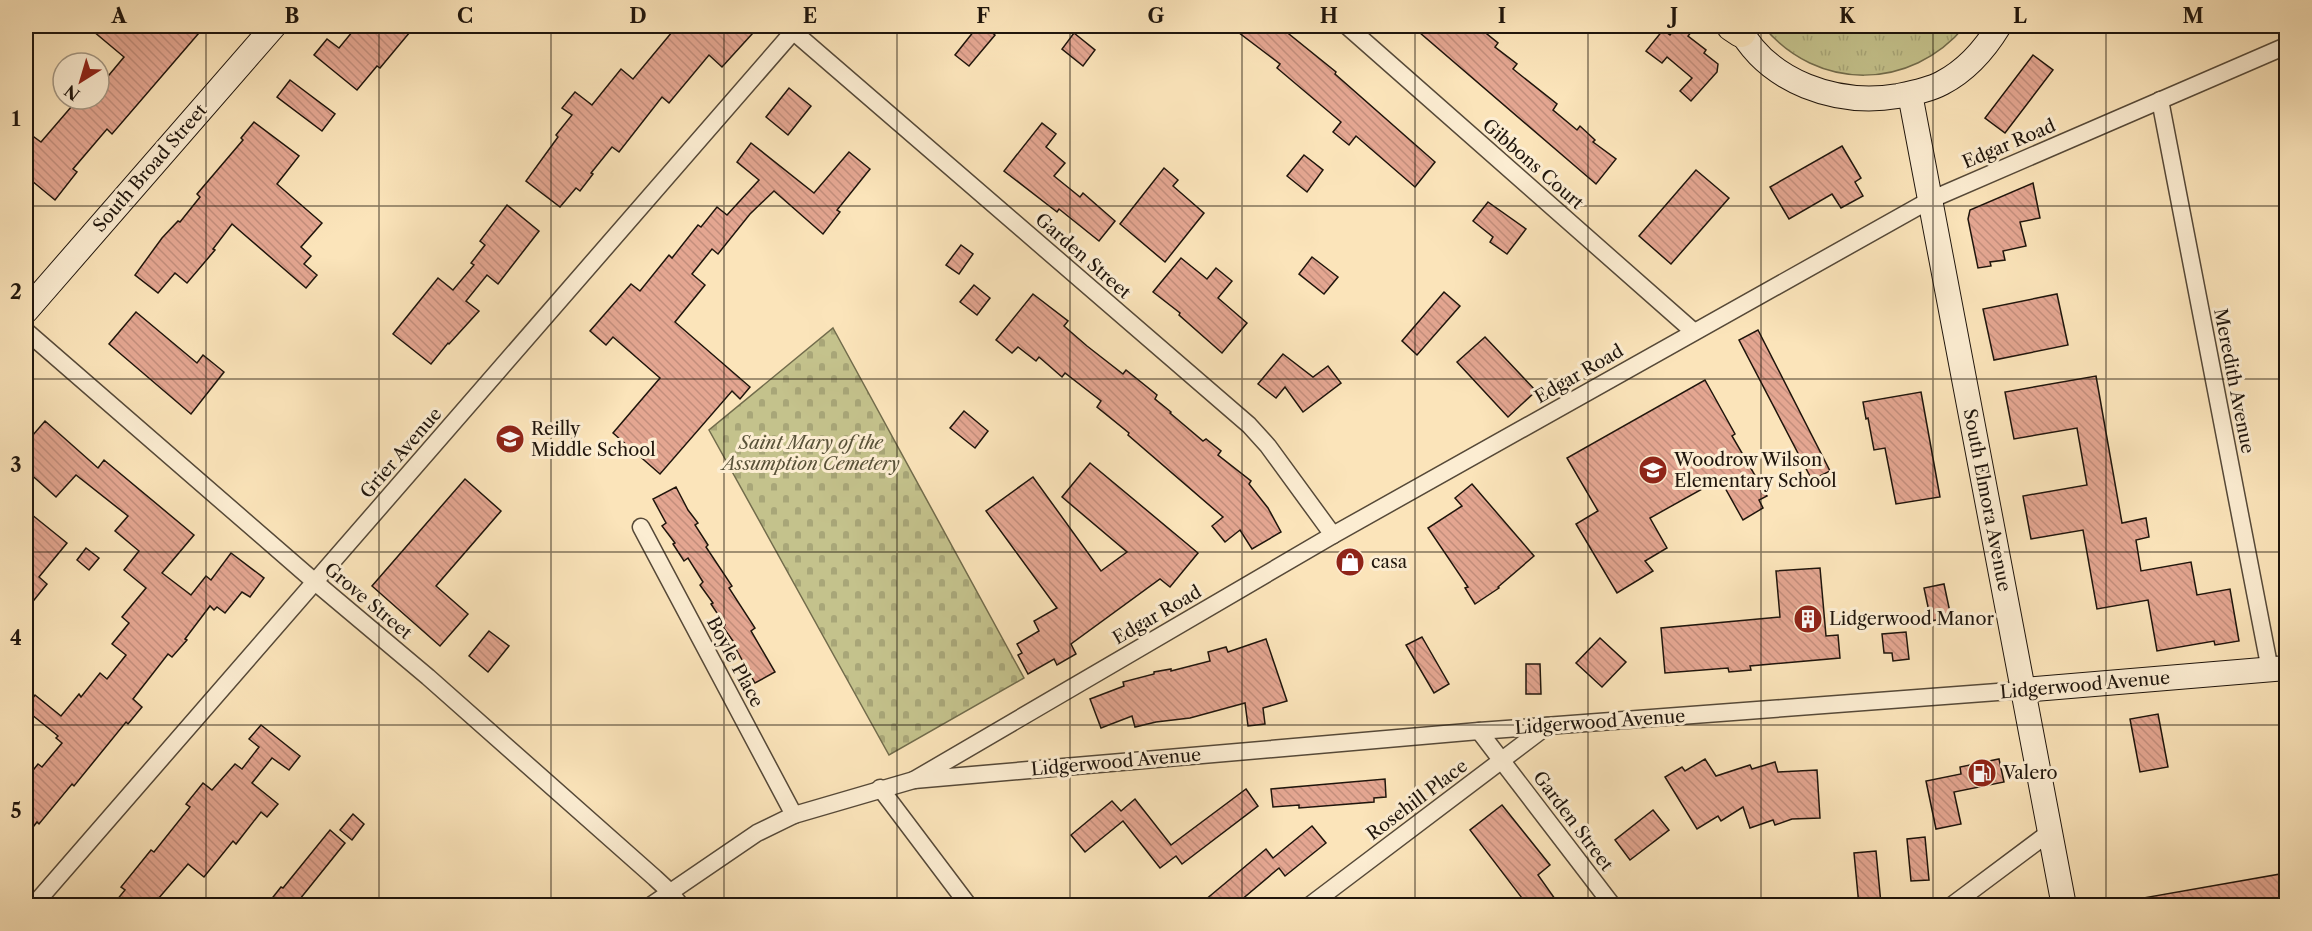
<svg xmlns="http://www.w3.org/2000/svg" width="2312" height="931" font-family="'Libre Caslon Text',serif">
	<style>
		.grass { fill: url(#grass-tufts); stroke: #726c4c; stroke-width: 1.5 }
		.cemetery { fill: url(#cemetery-stones); stroke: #726c4c; stroke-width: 1.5 }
		.building { fill: url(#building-back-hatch); stroke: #1f150c; stroke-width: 1.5 }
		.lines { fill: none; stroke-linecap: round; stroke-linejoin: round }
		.street-casing { stroke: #564938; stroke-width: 19 }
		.secondary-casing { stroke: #1f150c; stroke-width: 26 }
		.highway-casing { stroke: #1f150c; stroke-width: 32 }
		.street { stroke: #fcedd2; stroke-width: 16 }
		.secondary { stroke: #fcedd2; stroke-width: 24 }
		.highway { stroke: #fbe4ba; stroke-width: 30 }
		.grid { fill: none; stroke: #1f150c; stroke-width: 1.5; stroke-opacity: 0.55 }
		.labels { text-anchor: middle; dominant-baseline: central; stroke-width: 6; stroke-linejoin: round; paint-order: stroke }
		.street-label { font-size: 18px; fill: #1f150c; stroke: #fcedd2 }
		.poi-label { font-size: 18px; fill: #1f150c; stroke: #fcedd2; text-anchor: start }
		.park-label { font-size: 18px; font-style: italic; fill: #595239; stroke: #fcedd2 }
		.neatline { fill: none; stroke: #1f150c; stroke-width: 2 }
		.grid-label { font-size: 20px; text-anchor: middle; font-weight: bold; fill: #1f150c }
	</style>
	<defs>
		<pattern id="grass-tufts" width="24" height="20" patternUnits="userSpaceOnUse" patternTransform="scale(1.5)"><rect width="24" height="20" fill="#c4c28c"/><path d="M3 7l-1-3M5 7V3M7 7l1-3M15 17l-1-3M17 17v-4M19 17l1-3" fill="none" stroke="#a8a678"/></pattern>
		<pattern id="cemetery-stones" width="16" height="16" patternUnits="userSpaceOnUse" patternTransform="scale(1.5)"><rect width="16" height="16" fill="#c4c28c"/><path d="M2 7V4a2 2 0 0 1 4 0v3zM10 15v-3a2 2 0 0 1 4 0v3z" fill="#a8a678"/></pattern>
		<pattern id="building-back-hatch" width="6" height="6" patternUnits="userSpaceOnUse" patternTransform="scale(1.5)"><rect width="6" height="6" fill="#e4a691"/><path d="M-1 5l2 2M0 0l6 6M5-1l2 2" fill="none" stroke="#c38e7c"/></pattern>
	</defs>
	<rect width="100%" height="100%" fill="#fbe4ba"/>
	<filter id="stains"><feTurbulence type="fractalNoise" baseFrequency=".00333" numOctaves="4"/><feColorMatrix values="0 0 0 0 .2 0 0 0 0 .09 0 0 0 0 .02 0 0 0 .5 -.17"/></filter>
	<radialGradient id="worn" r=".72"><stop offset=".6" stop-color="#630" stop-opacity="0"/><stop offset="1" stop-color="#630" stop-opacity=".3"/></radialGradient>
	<path class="grass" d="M1763,26h202c-54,65 -148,66 -202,0z"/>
	<polygon class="cemetery" points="833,328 1024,678 889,755 709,430"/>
	<g class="building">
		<polygon points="87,26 205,26 112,134 107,129 73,169 77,172 55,200 26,176 26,147 34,137 41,142 78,99 99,99 99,87 124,57"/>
		<polygon points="357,26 415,26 380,68 377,66 357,90 314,55 327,39 339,48"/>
		<polygon points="677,26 742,26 752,34 722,67 709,55 669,103 662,97 619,152 612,147 591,173 593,174 580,191 576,188 560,207 526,181 558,137 556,135 572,115 562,108 575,92 592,105 621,69 633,79"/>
		<polygon points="978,26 983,26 995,35 969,66 955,55"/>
		<polygon points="1230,26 1279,26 1336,72 1335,74 1435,162 1415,187 1356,136 1349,145 1333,132 1341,122 1277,68 1280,64"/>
		<polygon points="1412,26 1477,26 1498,43 1495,47 1517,64 1513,69 1557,104 1553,110 1577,130 1580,126 1595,140 1593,142 1616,159 1596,184"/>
		<polygon points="1677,26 1696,26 1688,36 1706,50 1704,53 1718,64 1717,72 1691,101 1680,91 1692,78 1667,57 1662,63 1646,51 1663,30 1670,35"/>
		<polygon points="1074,33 1095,50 1083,66 1062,49"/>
		<polygon points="2033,55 2053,70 2005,133 1985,118"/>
		<polygon points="290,80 335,114 322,131 277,97"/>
		<polygon points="789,88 811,106 788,135 766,117"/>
		<polygon points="254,122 299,156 277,184 322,223 301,247 311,256 304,264 317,275 306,288 232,224 213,249 215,250 187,283 175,273 158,293 135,275 162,238 178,221 180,222 200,197 197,194 243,140 241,138"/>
		<polygon points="1042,123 1056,134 1046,147 1065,163 1054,176 1080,197 1083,193 1115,221 1099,241 1059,209 1057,212 1004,171"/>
		<polygon points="751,143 814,193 849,152 870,169 837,210 840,212 823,234 774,191 750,214 718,254 712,249 692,274 705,285 675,322 750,387 740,399 732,391 660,474 613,433 660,378 613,337 606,345 590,331 631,284 640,291 669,255 672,258 698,225 701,227 717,207 727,215 759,180 737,162"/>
		<polygon points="1842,146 1861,178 1855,182 1863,196 1841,208 1832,194 1789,219 1770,187"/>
		<polygon points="1304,155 1323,170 1307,192 1287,176"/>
		<polygon points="1164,168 1178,180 1173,186 1204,213 1165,262 1120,224"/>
		<polygon points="1696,170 1729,198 1671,264 1639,236"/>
		<polygon points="2033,183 2040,218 2020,222 2026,246 2003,251 2005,260 1990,262 1991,266 1978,268 1968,219 1970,210"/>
		<polygon points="1488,202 1526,229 1507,254 1490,242 1493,237 1473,221"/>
		<polygon points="507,205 539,231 498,284 487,275 466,301 479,311 449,344 448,343 431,364 393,334 438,278 453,290 474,265 471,263 485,245 480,241"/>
		<polygon points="961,245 973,254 959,274 946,265"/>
		<polygon points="1312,257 1338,277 1324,294 1299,274"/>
		<polygon points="1181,258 1207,279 1216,268 1232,281 1218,298 1247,323 1222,353 1179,315 1180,313 1153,292"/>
		<polygon points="974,285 990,298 977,315 960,302"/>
		<polygon points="1444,292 1460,306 1417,355 1402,341"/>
		<polygon points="1033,294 1068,321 1064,326 1087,346 1123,374 1126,370 1157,395 1155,399 1171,412 1170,413 1203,441 1206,439 1221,451 1218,455 1251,481 1249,484 1268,508 1281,532 1252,549 1240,530 1225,542 1212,526 1223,517 1128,435 1129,433 1097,407 1101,401 1065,373 1062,377 1039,357 1036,361 1018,347 1012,353 996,340"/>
		<polygon points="2057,294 2068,345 1994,360 1983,309"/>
		<polygon points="136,312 197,363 203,355 224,372 191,414 109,344"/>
		<polygon points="1758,330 1830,471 1812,480 1739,340"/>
		<polygon points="1485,337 1536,391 1508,417 1457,362"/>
		<polygon points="1283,354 1313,377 1328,366 1341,383 1303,412 1285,387 1276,398 1258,384"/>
		<polygon points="2096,376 2122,523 2146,518 2149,537 2136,540 2141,571 2191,562 2197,595 2230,589 2239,641 2215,645 2214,641 2157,651 2148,600 2097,609 2083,530 2031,539 2023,496 2087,485 2077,428 2014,439 2005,392"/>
		<polygon points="1705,380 1735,434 1732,436 1767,496 1759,500 1763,508 1743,520 1720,479 1650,518 1667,548 1645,561 1653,571 1617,593 1576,524 1598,511 1567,458"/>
		<polygon points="1921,392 1940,497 1896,504 1885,448 1874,450 1868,418 1866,419 1863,402"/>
		<polygon points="964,411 988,431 975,448 950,428"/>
		<polygon points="45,421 98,468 104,460 194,535 162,573 191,595 206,576 211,580 231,553 264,578 250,597 242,592 225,613 217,607 214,610 210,606 185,639 187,640 172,657 168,654 133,699 142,707 128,724 126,722 74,786 72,784 39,824 37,822 26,836 26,779 38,764 42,767 62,743 56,738 58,736 26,710 26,707 35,695 61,716 79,694 81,697 100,673 107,679 126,655 112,644 129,623 122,617 146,588 124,570 139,551 115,531 128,516 76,475 56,497 26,470 26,443"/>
		<polygon points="1090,463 1198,553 1170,587 1160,579 1071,644 1076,654 1057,665 1054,659 1028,674 1018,655 1022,653 1017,644 1039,631 1034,621 1057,608 986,511 1033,477 1101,571 1127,552 1062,497"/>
		<polygon points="465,479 501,511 436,586 468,614 440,646 372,586"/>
		<polygon points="1472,484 1534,556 1498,587 1499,588 1475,604 1465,588 1468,587 1428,528 1462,506 1455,498"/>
		<polygon points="676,487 688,510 698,523 695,525 708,545 706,547 732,586 729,588 755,628 751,631 775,672 755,683 736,649 738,648 723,627 725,625 711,604 713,603 700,585 703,582 688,558 684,561 673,544 675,543 662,526 666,523 653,499"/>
		<polygon points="26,510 67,543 39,577 47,584 26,610"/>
		<polygon points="86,548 99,558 89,570 77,560"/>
		<polygon points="1820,568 1826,636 1838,635 1840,658 1750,666 1751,670 1729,672 1728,668 1665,673 1661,628 1780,617 1776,571"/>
		<polygon points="1944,584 1951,617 1931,621 1924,588"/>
		<polygon points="489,631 509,646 488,672 469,656"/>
		<polygon points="1906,632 1909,659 1893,661 1892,653 1884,653 1882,634"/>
		<polygon points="1422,637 1449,684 1434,693 1406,645"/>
		<polygon points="1600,638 1626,662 1602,687 1576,663"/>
		<polygon points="1266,639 1287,701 1263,708 1265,724 1248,726 1245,703 1190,718 1156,722 1135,727 1132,716 1101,728 1090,699 1124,686 1123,682 1154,674 1154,672 1171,669 1171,671 1210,661 1208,652 1226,647 1228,652"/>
		<polygon points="1526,664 1540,664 1541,694 1526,694"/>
		<polygon points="2158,714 2168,767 2140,772 2130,719"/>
		<polygon points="261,725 300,756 289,770 272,758 252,783 278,804 267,817 261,812 236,844 233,841 204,877 188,864 152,906 112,906 125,890 121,887 151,850 154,852 190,807 186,804 203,783 212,790 235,764 242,769 259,747 249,739"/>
		<polygon points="1705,759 1716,776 1750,765 1752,769 1775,762 1778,772 1817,770 1820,818 1792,819 1775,825 1773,820 1750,828 1743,807 1721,821 1718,816 1697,829 1665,777 1682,767 1685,771"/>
		<polygon points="1999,759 2004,782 1954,792 1961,824 1936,829 1926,781 1961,774 1960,767"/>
		<polygon points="1385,779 1386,797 1374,798 1374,802 1299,808 1299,805 1273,807 1271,789"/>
		<polygon points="1246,789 1258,806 1182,864 1176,856 1160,868 1123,821 1085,852 1071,835 1112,801 1121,811 1135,799 1171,845"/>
		<polygon points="1502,805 1550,865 1538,875 1560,906 1528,906 1470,830"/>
		<polygon points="1653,810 1669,830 1630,860 1615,840"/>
		<polygon points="353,814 364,824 352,840 340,830"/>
		<polygon points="1312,826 1326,843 1285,876 1279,868 1234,906 1198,906 1266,849 1273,858"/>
		<polygon points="330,830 345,843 300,899 292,906 266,906 281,887 283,888"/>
		<polygon points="1925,837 1929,880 1911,881 1907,839"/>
		<polygon points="1876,851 1881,904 1859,906 1854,853"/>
		<polygon points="2286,873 2286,906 2144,906 2143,898"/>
	</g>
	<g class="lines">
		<g class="street-casing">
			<g id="street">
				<polyline points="787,26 1249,425 1268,446 1333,535"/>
				<polyline points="1347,26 1693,331"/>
				<polyline points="2160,100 2270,670"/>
				<polyline points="26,331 315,582 428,677 655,878 669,891 681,906"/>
				<polyline points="641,527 794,815"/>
				<polyline points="1479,731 1613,906"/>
				<polyline points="914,780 1333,535 1930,200 2286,46"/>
				<polyline points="880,788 969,906"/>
				<polyline points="33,906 798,26"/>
				<polyline points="650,906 757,833 794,815 914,780 1479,731 2024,690"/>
				<polyline points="1309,906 1547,726"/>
				<polyline points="1951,906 2050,832"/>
			</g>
		</g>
		<g class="secondary-casing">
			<g id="secondary">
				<path d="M1738,26c30,57 99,80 160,70 15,-3 31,-6 44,-13 25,-13 43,-34 57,-57"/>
				<polyline points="1910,94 2064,906"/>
				<polyline points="26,311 274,26"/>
				<polyline points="2024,690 2286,668"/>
			</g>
		</g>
		<g class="highway-casing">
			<polyline id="highway" points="1732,26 1741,32"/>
		</g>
		<use href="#street" class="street"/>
		<use href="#secondary" class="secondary"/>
		<use href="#highway" class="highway"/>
	</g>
	<path class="grid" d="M206,26v880M379,26v880M551,26v880M724,26v880M897,26v880M1070,26v880M1242,26v880M1415,26v880M1588,26v880M1761,26v880M1933,26v880M2106,26v880M26,206h2260M26,379h2260M26,552h2260M26,725h2260"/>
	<defs>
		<g id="school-disc" transform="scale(1.5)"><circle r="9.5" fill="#8f2418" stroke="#fcedd2"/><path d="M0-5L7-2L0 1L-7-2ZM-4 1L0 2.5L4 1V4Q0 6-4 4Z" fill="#fff"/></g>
		<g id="shop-disc" transform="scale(1.5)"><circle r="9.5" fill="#8f2418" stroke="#fcedd2"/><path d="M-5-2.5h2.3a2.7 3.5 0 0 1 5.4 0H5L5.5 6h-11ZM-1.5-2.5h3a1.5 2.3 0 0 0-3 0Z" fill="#fff"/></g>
		<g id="building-disc" transform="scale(1.5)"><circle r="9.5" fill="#8f2418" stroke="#fcedd2"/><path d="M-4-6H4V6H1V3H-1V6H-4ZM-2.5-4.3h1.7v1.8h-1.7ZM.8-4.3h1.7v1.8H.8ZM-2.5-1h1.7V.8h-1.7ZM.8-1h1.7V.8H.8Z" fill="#fff"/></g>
		<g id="fuel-disc" transform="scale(1.5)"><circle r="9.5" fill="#8f2418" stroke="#fcedd2"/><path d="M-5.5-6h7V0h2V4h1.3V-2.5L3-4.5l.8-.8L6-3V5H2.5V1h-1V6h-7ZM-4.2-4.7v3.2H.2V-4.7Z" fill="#fff"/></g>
	</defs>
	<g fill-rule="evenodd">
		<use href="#school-disc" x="510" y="439"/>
		<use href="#school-disc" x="1653" y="470"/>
		<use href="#shop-disc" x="1350" y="562"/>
		<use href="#building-disc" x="1808" y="619"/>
		<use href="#fuel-disc" x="1982" y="773"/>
	</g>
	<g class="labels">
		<g class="street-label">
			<text transform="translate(2009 144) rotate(-23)">Edgar Road</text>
			<text transform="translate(1533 164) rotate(41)">Gibbons Court</text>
			<text transform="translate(150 168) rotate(-49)">South Broad Street</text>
			<text transform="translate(1083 256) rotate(41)">Garden Street</text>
			<text transform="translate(1579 374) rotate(-30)">Edgar Road</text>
			<text transform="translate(2234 381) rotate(79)">Meredith Avenue</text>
			<text transform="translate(401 453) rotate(-49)">Grier Avenue</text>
			<text transform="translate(1987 500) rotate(79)">South Elmora Avenue</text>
			<text transform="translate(368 601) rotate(40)">Grove Street</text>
			<text transform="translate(1157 615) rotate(-30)">Edgar Road</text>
			<text transform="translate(735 662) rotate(62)">Boyle Place</text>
			<text transform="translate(2085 685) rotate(-5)">Lidgerwood Avenue</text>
			<text transform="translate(1600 722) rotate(-4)">Lidgerwood Avenue</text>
			<text transform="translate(1116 762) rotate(-5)">Lidgerwood Avenue</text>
			<text transform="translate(1417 800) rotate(-37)">Rosehill Place</text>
			<text transform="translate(1573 821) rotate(53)">Garden Street</text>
		</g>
		<g class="poi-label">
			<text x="531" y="429">Reilly<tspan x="531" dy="21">Middle School</tspan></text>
			<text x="1674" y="460">Woodrow Wilson<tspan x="1674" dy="21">Elementary School</tspan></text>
			<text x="1371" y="562">casa</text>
			<text x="1829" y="619">Lidgerwood Manor</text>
			<text x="2003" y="773">Valero</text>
		</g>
		<g class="park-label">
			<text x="811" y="443">Saint Mary of the<tspan x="811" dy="21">Assumption Cemetery</tspan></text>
		</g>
	</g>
	<rect width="2312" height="931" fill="none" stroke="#fbe4ba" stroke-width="66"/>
	<g transform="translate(81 81) rotate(217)"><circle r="28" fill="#fcedd2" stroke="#a49783" stroke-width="1.5"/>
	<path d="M0-4.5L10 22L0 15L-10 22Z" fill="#8f2418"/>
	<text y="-9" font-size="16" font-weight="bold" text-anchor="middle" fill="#1f150c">N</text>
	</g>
	<rect x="33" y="33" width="2246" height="865" class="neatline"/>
	<g class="grid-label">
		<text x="119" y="23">A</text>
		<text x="292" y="23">B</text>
		<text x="465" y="23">C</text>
		<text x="638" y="23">D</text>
		<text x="810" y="23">E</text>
		<text x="983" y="23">F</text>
		<text x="1156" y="23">G</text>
		<text x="1329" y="23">H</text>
		<text x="1502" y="23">I</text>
		<text x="1674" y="23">J</text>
		<text x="1847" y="23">K</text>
		<text x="2020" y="23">L</text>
		<text x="2193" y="23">M</text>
		<text x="16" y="126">1</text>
		<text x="16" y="299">2</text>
		<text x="16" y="472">3</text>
		<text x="16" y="645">4</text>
		<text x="16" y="818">5</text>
	</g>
	<rect width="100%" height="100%" filter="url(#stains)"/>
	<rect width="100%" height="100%" fill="url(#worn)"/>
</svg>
